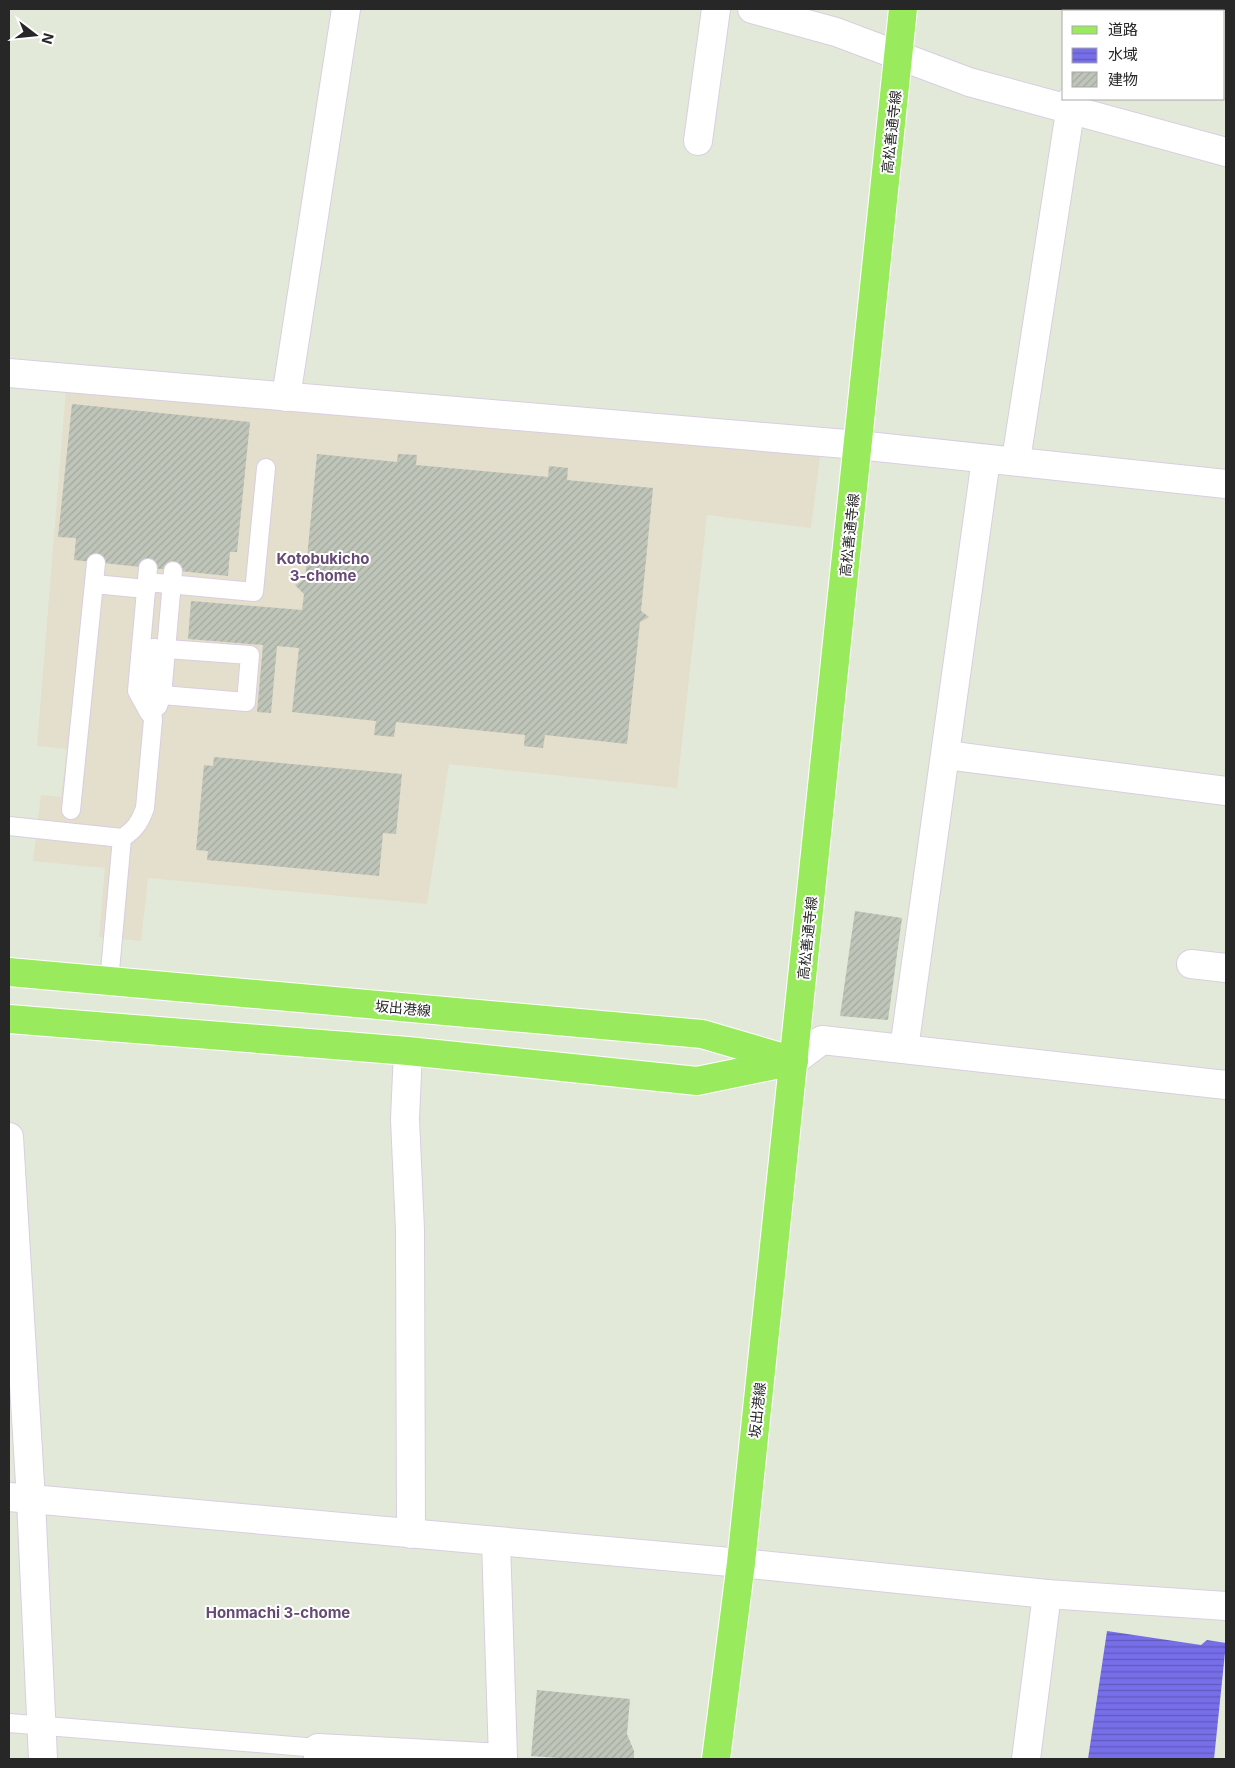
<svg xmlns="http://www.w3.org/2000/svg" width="1235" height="1768" font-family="Inter,'Noto Sans JP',sans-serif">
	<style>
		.medical { fill: #e4decc }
		.water { fill: url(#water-rules) }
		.building { fill: url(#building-hatch) }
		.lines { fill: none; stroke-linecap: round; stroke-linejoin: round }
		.service-casing { stroke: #d9cee0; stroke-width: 20 }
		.minor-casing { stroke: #d9cee0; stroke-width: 30 }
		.tertiary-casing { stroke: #d9cee0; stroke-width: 30 }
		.primary-casing { stroke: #fff; stroke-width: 30 }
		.service { stroke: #fff; stroke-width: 18 }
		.minor { stroke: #fff; stroke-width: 28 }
		.tertiary { stroke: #fff; stroke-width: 28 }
		.primary { stroke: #99eb5d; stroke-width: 28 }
		.labels { text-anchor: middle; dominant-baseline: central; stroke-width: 4; stroke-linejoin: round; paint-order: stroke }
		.street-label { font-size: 14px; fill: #272727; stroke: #fff }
		.neighbourhood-label { font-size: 15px; font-weight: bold; fill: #654a75; stroke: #fff }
	</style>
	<defs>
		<pattern id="water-rules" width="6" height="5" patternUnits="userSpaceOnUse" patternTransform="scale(1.25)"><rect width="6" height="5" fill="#776ee9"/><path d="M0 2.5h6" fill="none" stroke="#625abd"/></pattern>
		<pattern id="building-hatch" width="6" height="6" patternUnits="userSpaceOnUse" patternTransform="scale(1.25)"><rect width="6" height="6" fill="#bfc5b9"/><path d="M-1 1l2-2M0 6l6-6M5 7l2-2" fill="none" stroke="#a4a99f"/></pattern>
	</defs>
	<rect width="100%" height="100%" fill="#e3e9d9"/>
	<polygon class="medical" points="66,388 820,456 811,528 707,515 677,788 449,764 427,904 148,878 141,941 99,937 105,868 33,861 41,795 61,797 67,749 37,746"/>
	<polygon class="water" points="1107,1631 1201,1645 1207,1640 1226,1643 1214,1759 1088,1759"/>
	<g class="building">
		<polygon points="72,404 250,422 237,552 230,552 228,576 74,560 76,538 58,537"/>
		<polygon points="317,454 397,462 398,454 417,455 416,465 548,477 549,466 568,468 567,480 653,488 641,611 649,617 640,622 627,744 545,735 543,748 524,746 525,735 396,722 394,737 374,735 376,721 292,712 299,648 277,646 271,713 257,712 263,645 188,639 191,601 302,610 304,594 295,585 305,579"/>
		<polygon points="214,757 402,774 396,834 383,833 379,876 207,860 208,851 196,850 204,765 213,766"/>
		<polygon points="855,911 902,918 888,1020 840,1016"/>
		<polygon points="537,1690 630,1699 627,1734 634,1751 634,1759 571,1759 531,1756"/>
	</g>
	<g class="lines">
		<g class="service-casing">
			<g id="service">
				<polyline points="148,568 137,691 149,713"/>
				<polyline points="147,582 254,592 266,468"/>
				<polyline points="94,584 146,589"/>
				<polyline points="158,706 162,695 173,571"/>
				<polyline points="71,810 96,563"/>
				<path d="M9,826l113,12c13,-8 18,-16 23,-30l8,-88 -3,-26 3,-46 97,7 -4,47 -84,-7"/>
				<polyline points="109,982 122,838"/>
				<polyline points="9,1723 318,1748"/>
			</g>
		</g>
		<g class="minor-casing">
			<g id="minor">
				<polyline points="1086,11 1086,9"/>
				<polyline points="698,141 716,9"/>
				<polyline points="9,373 858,445 1226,484"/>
				<polyline points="286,397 346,9"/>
				<polyline points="1016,460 1072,99"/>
				<polyline points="946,755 1226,791"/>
				<polyline points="1191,964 1226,968"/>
				<polyline points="904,1049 986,459"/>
				<polyline points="408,1051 405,1119 410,1230 411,1534"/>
				<polyline points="794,1061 822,1040 1226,1085"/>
				<polyline points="9,1137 31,1500 43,1759"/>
				<polyline points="9,1497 741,1563 1047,1594 1226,1606"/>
				<polyline points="318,1759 318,1748 503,1758 496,1542"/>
				<polyline points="1026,1759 1047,1594"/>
			</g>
		</g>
		<g class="tertiary-casing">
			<polyline id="tertiary" points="752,9 836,32 969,82 1226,152"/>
		</g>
		<g class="primary-casing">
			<g id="primary">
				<polyline points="9,972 702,1034 794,1061"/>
				<polyline points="9,1019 408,1051 697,1081 790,1062"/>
				<polyline points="716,1759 741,1563 903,9"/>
			</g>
		</g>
		<use href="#service" class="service"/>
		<use href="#minor" class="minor"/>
		<use href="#tertiary" class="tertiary"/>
		<use href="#primary" class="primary"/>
	</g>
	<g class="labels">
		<g class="street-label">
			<text transform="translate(891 132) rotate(-84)">高松善通寺線</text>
			<text transform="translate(849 535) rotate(-84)">高松善通寺線</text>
			<text transform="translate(807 938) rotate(-84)">高松善通寺線</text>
			<text transform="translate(403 1008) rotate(5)">坂出港線</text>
			<text transform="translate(757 1410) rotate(-84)">坂出港線</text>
		</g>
		<g class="neighbourhood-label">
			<text x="323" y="558">Kotobukicho<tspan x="323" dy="17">3-chome</tspan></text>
			<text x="278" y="1612">Honmachi 3-chome</text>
		</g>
	</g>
	<rect width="1235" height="1768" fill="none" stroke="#272727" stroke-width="20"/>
	<rect x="1062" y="10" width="162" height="90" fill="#ffffff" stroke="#a9a9a9"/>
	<rect x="1072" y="26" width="25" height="8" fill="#99eb5d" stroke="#a9a9a9"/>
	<text x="1108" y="35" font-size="15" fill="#272727">道路</text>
	<rect x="1072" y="48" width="25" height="15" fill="url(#water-rules)" stroke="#a9a9a9"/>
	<text x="1108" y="60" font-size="15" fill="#272727">水域</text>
	<rect x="1072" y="72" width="25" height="15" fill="url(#building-hatch)" stroke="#a9a9a9"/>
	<text x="1108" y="85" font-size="15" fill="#272727">建物</text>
	<g transform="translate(35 35) rotate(106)" stroke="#ffffff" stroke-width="4" paint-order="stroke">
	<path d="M0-4L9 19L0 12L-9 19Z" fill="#272727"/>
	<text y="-8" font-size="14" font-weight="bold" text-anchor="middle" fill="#272727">N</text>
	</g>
</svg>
